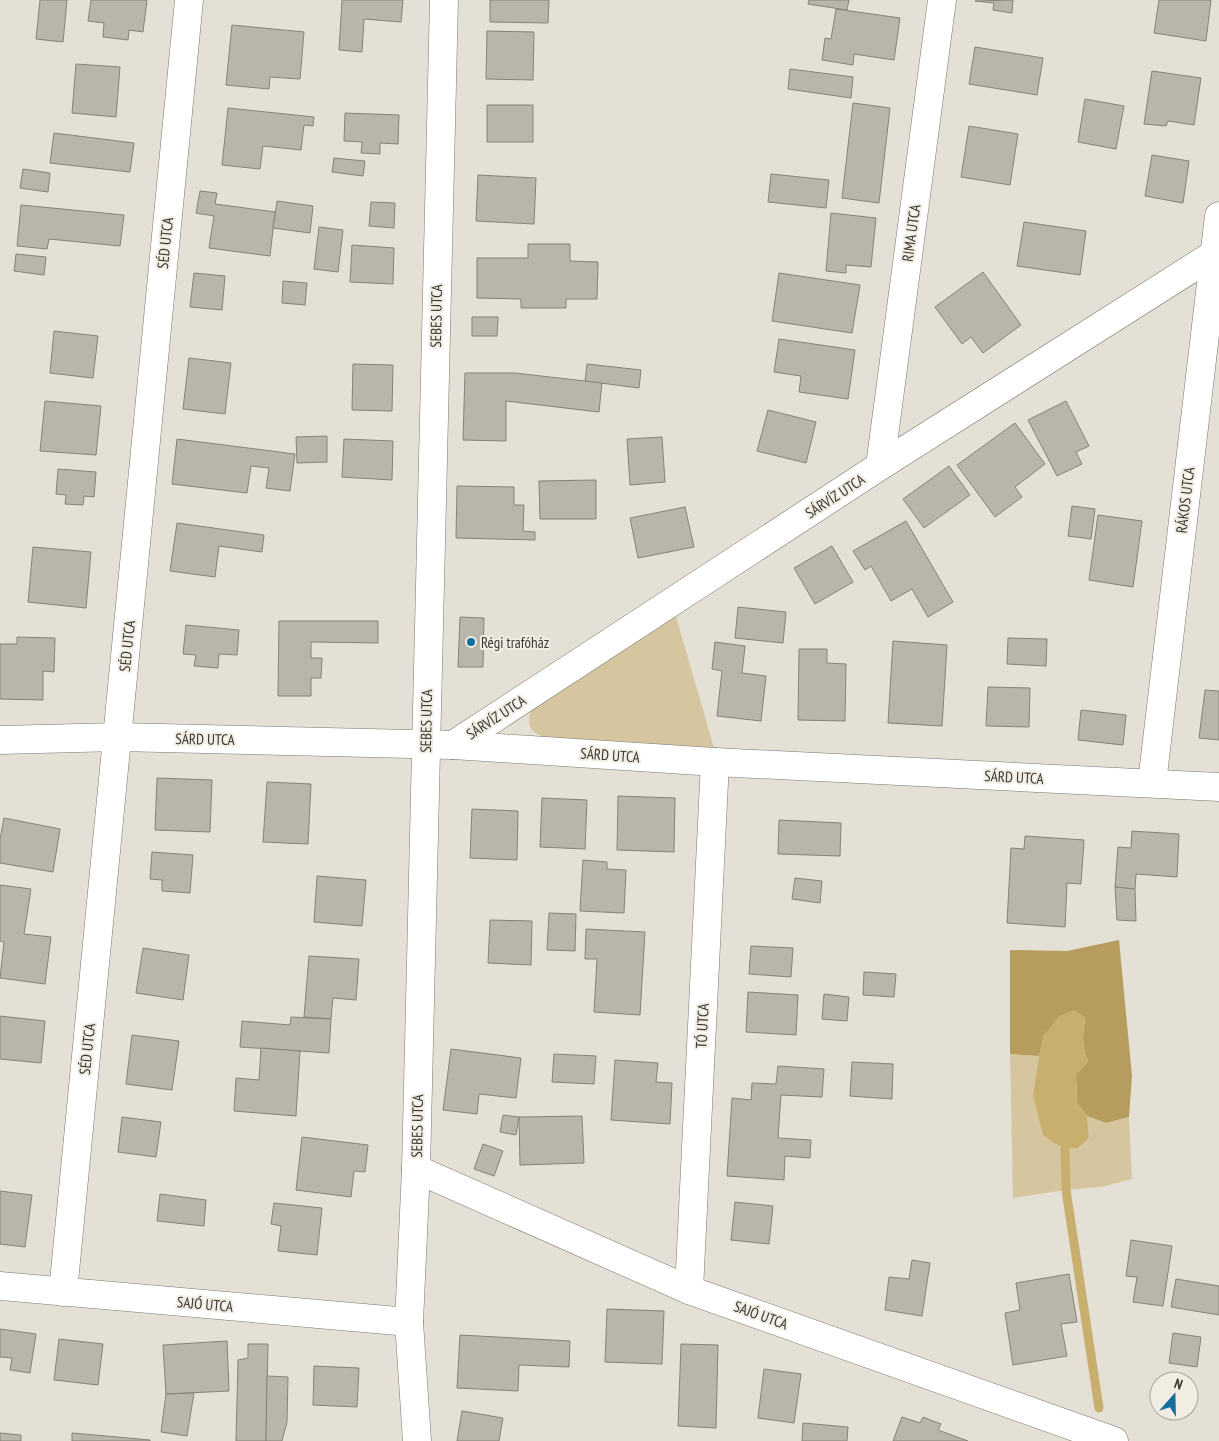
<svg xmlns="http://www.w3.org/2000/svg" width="1219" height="1441" font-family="'PT Sans Narrow',sans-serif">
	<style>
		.green { fill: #d6c6a0 }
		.forest { fill: #b79d5d }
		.water { fill: #c9af6e }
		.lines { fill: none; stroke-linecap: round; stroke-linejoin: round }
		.stream { stroke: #c9af6e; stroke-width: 9 }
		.building { fill: #b9b5ab; stroke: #868278 }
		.minor-casing { stroke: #7b776e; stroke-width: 29 }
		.minor { stroke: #fff; stroke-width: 28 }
		.poi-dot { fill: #146f9e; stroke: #f2ede3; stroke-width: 2 }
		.labels { text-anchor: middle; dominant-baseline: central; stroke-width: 4; stroke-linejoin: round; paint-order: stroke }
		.street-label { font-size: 15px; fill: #3a3834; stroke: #f2ede3 }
		.poi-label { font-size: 15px; fill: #3a3834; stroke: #f2ede3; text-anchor: start }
	</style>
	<rect width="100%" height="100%" fill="#e4e0d5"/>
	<g class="green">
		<path d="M675,613l39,135 -167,-10c-17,-5 -22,-13 -15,-30z"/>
		<polygon points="1010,1054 1039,1056 1033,1095 1065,1148 1078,1148 1089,1138 1087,1116 1106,1123 1129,1117 1132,1179 1101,1187 1066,1190 1013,1198"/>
	</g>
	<path class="forest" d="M1119,940l13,136 -3,41 -23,6 -19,-7 -10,-13 -1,-28 12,-14c-7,-14 -5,-28 -3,-43l-41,17 -5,21 -29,-2v-104l57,1z"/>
	<path class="water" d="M1074,1010l11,7c-2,16 -4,30 3,44l-12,14 1,28 10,13 2,22 -11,10h-13l-11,-5 -11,-8 -10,-40 6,-39 5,-21 15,-19z"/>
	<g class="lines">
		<polyline class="stream" points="1065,1148 1066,1190 1099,1408"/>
	</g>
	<g class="building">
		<polygon points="40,0 67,0 63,42 36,39"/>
		<polygon points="91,0 147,0 143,32 129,30 128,40 103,37 104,23 88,21"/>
		<polygon points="342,0 403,0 401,22 364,19 362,52 339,50"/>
		<polygon points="490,0 549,0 548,23 490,22"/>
		<polygon points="809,0 849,0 847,10 808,4"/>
		<polygon points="1013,0 1012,13 993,10 994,3 975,1"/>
		<polygon points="1159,0 1211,0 1206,41 1154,33"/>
		<polygon points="836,9 900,18 894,60 854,54 853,65 822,60 825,38 831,39"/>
		<polygon points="232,25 304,32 300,79 270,77 269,89 226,85"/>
		<polygon points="487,31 534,32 533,80 486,79"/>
		<polygon points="975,47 1043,58 1037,95 969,84"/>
		<polygon points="76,64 120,67 116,117 72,113"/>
		<polygon points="790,69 853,77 851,98 788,89"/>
		<polygon points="1152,71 1201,78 1194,125 1168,121 1166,126 1144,124"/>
		<polygon points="1085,99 1124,106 1116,149 1078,142"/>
		<polygon points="853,103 890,108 879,203 842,198"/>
		<rect x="487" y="105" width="46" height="37"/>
		<polygon points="228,108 314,117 313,126 304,125 301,150 263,146 260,169 222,165"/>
		<polygon points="345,113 399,115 398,144 380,143 380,154 361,153 362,142 344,141"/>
		<polygon points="969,126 1018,134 1010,185 961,177"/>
		<polygon points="54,133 134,143 130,172 50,163"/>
		<polygon points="1152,155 1189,161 1183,203 1145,196"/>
		<polygon points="334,158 365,161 363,176 332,172"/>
		<polygon points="23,169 50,173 48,192 20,188"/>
		<polygon points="771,174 829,180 826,208 768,202"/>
		<polygon points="478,175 536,178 534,224 476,221"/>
		<polygon points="200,191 217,193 215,204 275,212 270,256 209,248 214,216 196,213"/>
		<polygon points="277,201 313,206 310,233 273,228"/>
		<polygon points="371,202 395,203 394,228 369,226"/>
		<polygon points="21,205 124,215 120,246 49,239 47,249 17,246"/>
		<polygon points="831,213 876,218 871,267 846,265 846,273 826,271"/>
		<polygon points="1024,222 1086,231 1080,275 1017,266"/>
		<polygon points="319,227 343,230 338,272 314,269"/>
		<polygon points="528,244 570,244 570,261 598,262 597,299 566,299 566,308 521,308 521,299 477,298 477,258 528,258"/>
		<polygon points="352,245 394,248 393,284 350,282"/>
		<polygon points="16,254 46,257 44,275 14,271"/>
		<polygon points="983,272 1021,325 983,353 971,337 962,344 935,307"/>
		<polygon points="194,273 225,276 222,310 190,307"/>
		<polygon points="779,273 860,285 852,333 772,321"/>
		<polygon points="283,281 307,283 305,305 282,303"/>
		<polygon points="472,317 498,317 497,336 472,336"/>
		<polygon points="54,331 98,336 93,378 50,373"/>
		<polygon points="779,339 855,350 848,399 799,392 801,376 774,372"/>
		<polygon points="189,358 231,363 225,414 183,409"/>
		<polygon points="353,364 393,365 392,411 352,410"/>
		<polygon points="587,364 641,370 639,388 585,381"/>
		<polygon points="465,373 515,373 602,383 599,412 506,401 506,441 463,440"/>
		<polygon points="45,401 101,406 96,455 40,451"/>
		<polygon points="1066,401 1089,446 1076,452 1082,464 1057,476 1028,420"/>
		<polygon points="768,410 816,422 806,463 757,451"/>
		<polygon points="1015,423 1045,464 1015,487 1022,497 995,517 957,465"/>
		<polygon points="327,436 327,462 297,463 296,437"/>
		<polygon points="662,437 665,482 630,485 627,439"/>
		<polygon points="177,439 295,454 290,491 266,488 269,468 251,466 247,493 172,484"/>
		<polygon points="344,439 393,441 392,480 342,477"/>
		<polygon points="949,466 970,495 924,528 903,499"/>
		<polygon points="58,469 96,472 94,497 84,496 83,505 65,504 66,495 56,494"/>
		<polygon points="596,480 596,519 540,519 539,481"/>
		<polygon points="457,486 514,487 514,505 524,505 523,531 535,532 535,540 456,538"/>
		<polygon points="1072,506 1095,509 1091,539 1068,536"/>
		<polygon points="685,507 694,547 638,558 630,518"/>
		<polygon points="1098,515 1142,521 1133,587 1089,580"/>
		<polygon points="906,521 953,602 928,617 912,589 891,601 871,566 865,570 853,551"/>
		<polygon points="177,523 264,535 262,552 219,546 215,577 170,571"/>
		<polygon points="832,546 853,582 815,604 794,568"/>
		<polygon points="33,547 91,552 86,608 28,602"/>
		<polygon points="738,607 786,612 783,643 735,638"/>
		<polygon points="460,617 484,618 483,667 458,667"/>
		<polygon points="279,621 378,621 378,643 311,642 311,658 322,658 321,678 311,678 311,696 278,696"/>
		<polygon points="186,625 239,630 237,655 219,654 218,668 194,666 196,655 183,654"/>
		<polygon points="17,637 55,638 54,672 43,671 43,700 0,699 0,644 17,644"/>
		<polygon points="1008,638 1047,639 1046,666 1007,664"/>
		<polygon points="893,641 947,645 942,726 888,723"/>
		<polygon points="715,642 745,646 742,673 766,676 761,721 717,716 722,671 712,669"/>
		<polygon points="799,649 827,649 827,663 846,664 845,721 798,720"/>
		<polygon points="988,687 1030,688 1029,727 986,726"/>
		<polygon points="1205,690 1219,691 1219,740 1199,738"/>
		<polygon points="1081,710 1126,715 1123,745 1078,740"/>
		<polygon points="157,778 212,780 210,832 155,830"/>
		<polygon points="267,782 311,784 308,844 263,842"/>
		<polygon points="618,796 675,798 674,852 617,850"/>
		<polygon points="542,798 587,800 585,849 540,847"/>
		<polygon points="472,809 518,811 517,860 470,858"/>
		<polygon points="4,818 60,829 53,872 0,863 0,839"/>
		<polygon points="779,820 841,823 840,856 778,854"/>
		<polygon points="1132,831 1179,834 1177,877 1136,874 1135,889 1115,887 1118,847 1131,848"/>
		<polygon points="1025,836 1084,840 1081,884 1067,883 1065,927 1007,923 1011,848 1024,849"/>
		<polygon points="152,852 193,855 190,893 162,891 162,880 150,879"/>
		<polygon points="583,860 607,862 607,869 626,870 624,913 580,911"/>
		<polygon points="317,876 366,880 362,926 314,922"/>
		<polygon points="795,878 822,881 820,903 792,899"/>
		<polygon points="0,885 31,889 24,934 51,937 45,984 0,978 4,942 0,941"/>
		<polygon points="1115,887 1135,889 1136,921 1117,920"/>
		<polygon points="549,913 576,914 575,951 547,950"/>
		<polygon points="490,920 532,921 531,965 488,963"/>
		<polygon points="586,929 645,932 640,1015 594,1012 597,959 585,959"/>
		<polygon points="751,946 793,948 791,977 749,974"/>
		<polygon points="143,948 189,955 183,1000 136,993"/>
		<polygon points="309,956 359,959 356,1000 333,998 331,1019 304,1017"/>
		<polygon points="864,972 896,974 894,997 863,995"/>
		<polygon points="748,992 798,995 796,1035 746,1032"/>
		<polygon points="824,994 849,997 847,1021 822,1019"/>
		<polygon points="0,1016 45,1021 41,1063 0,1059"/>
		<polygon points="291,1017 331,1019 329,1053 240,1047 242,1021 290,1025"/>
		<polygon points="132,1035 179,1041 172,1090 126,1084"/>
		<polygon points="261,1048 300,1051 296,1116 234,1111 236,1078 259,1080"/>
		<polygon points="451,1049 521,1058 516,1098 479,1094 477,1114 443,1110"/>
		<polygon points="554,1054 596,1056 594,1084 552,1082"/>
		<polygon points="615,1060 658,1063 656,1082 672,1083 670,1124 611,1120"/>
		<polygon points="852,1062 893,1064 892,1099 850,1096"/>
		<polygon points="778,1066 824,1069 822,1097 781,1095 778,1138 811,1140 810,1158 785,1156 784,1180 727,1176 732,1098 751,1100 752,1083 776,1084"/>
		<polygon points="503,1115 519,1117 516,1135 500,1132"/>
		<polygon points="582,1116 584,1163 520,1165 519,1117"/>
		<polygon points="122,1117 161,1122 156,1157 118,1152"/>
		<polygon points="302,1137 368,1145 365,1172 354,1171 351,1197 296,1190"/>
		<polygon points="483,1144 503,1151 494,1176 474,1169"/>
		<polygon points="0,1191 32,1195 25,1247 0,1244"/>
		<polygon points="160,1194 206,1200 204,1226 157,1221"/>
		<polygon points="735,1202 773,1206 769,1244 731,1240"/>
		<polygon points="274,1203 322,1208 317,1255 278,1251 281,1226 271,1224"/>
		<polygon points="1131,1240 1172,1246 1163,1306 1133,1302 1137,1277 1126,1276"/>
		<polygon points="912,1260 930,1263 922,1316 885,1310 889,1277 909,1279"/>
		<polygon points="1069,1274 1077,1322 1061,1324 1067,1356 1013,1365 1005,1313 1020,1310 1016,1283"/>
		<polygon points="1176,1279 1219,1286 1219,1315 1171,1307"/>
		<polygon points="607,1309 664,1311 662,1364 605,1362"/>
		<polygon points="0,1329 36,1334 30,1373 10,1370 12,1358 0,1357"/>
		<polygon points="1173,1333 1201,1337 1197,1367 1169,1363"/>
		<polygon points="460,1335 570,1341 569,1367 519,1365 518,1391 457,1388"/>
		<polygon points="59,1339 103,1344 98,1385 54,1380"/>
		<polygon points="227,1341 229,1391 166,1394 163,1345"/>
		<polygon points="248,1344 268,1344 266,1441 236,1441 238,1360 248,1358"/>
		<polygon points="681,1344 718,1345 716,1428 678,1426"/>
		<polygon points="314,1366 359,1368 357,1407 313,1405"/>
		<polygon points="764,1369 801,1374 794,1423 758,1418"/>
		<polygon points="267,1376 288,1377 287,1422 282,1441 266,1441"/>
		<polygon points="194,1393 187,1436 161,1432 166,1394"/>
		<polygon points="462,1411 503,1418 499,1441 457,1441"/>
		<polygon points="902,1417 920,1423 923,1417 941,1424 938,1430 968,1441 893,1441"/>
		<polygon points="803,1423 848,1427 847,1441 802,1441"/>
		<polygon points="0,1433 21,1435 21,1441 0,1441"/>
		<polygon points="72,1433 150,1440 150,1441 72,1441"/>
	</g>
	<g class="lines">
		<g class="minor-casing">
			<g id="minor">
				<polyline points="880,466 942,0"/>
				<polyline points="0,740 118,737 453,745 715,762 1219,787"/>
				<polyline points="453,745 880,466 1219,251"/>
				<polyline points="1152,783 1219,216"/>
				<polyline points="416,1169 689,1290 1114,1441"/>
				<polyline points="0,1286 409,1322"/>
				<polyline points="689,1290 715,762"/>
				<polyline points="63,1292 189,0"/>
				<polyline points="417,1441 409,1322 416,1169 444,0"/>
			</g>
		</g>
		<use href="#minor" class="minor"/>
	</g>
	<circle class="poi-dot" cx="471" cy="642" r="5"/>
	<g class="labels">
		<g class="street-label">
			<text transform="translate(911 233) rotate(-82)">RIMA UTCA</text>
			<text transform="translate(165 243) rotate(-84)">SÉD UTCA</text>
			<text transform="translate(436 316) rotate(-89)">SEBES UTCA</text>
			<text transform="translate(835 496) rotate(-33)">SÁRVÍZ UTCA</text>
			<text transform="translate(1185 500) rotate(-83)">RÁKOS UTCA</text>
			<text transform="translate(127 646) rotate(-84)">SÉD UTCA</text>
			<text transform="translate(496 717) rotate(-33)">SÁRVÍZ UTCA</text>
			<text transform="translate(426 721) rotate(-89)">SEBES UTCA</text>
			<text transform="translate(205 739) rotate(1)">SÁRD UTCA</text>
			<text transform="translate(610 755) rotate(4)">SÁRD UTCA</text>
			<text transform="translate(1014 777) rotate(3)">SÁRD UTCA</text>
			<text transform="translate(702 1026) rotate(-87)">TÓ UTCA</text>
			<text transform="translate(87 1049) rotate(-84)">SÉD UTCA</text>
			<text transform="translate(417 1126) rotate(-89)">SEBES UTCA</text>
			<text transform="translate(205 1304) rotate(5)">SAJÓ UTCA</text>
			<text transform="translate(761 1315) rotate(20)">SAJÓ UTCA</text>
		</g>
		<g class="poi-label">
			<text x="481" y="642">Régi trafóház</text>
		</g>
	</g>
	<g transform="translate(1174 1396) rotate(20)"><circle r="24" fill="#f2ede3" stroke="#a8a59d"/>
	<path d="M0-4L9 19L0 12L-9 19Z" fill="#146f9e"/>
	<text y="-8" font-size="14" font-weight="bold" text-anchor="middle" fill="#3a3834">N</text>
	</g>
</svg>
